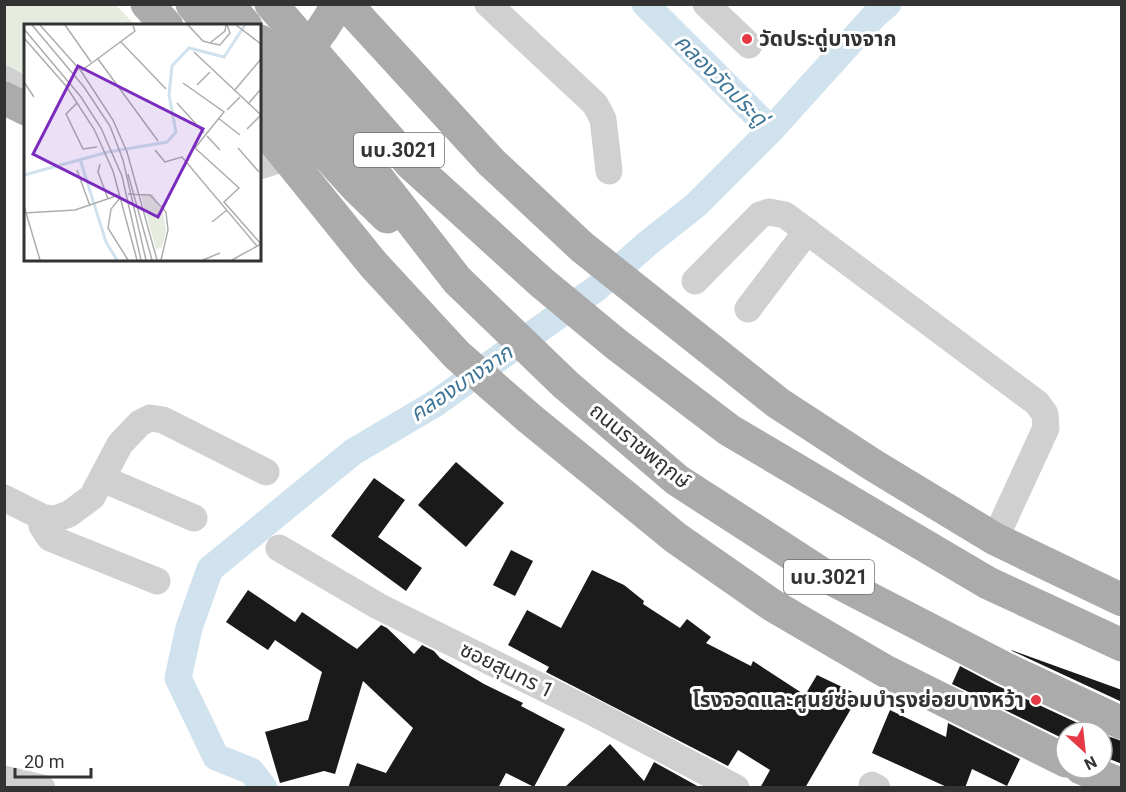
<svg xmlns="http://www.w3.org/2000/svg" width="1126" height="792" font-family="Roboto,'Noto Sans Thai',sans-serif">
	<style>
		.green { fill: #e6ecdf }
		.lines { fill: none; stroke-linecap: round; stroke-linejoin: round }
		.canal { stroke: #cfe2ee; stroke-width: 27 }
		.building { fill: #1a1a1a }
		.minor { stroke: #d0d0d0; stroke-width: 27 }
		.major { stroke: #ababab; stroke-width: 33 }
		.major-bridge { stroke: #ababab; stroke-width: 33 }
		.poi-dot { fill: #e63946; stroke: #fff; stroke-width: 2 }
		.labels { text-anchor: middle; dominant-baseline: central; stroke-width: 6; stroke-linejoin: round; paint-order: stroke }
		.shield { fill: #fff; stroke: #707070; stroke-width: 1.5 }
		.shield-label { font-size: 20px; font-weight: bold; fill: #333 }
		.poi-label { font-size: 21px; font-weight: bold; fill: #333; stroke: #fff; text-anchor: start }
		.street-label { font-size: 21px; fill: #333; stroke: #fff }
		.water-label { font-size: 22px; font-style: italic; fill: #3f7597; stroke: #fff }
		.inset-river { fill: none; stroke: #cfe2ee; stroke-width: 3 }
		.inset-road { fill: none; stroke: #adadad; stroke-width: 1.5 }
		.view { fill: #7b2cbf; fill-opacity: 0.15; stroke: #7b2cbf; stroke-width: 3 }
		.inset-edge { fill: none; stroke: #333; stroke-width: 3 }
	</style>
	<rect width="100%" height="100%" fill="#fff"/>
	<polygon class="green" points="4,5 116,5 135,25 26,26 25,85 5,71"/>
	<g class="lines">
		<g class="canal">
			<polyline points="645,4 771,130"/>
			<polyline points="264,788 251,771 216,757 178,678 189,628 210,569 353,452 436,403 597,288 648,243 696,205 771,130 875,15 888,4"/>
		</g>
	</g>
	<g class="building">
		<polygon points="456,462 504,503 466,547 418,505"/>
		<polygon points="374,478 405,500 378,537 422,568 406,591 331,536"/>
		<polygon points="511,550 533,561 515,596 493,585"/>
		<polygon points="592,570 624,585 644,601 643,604 680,628 687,619 711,637 706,643 751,666 753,661 805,695 817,675 859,695 805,788 760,788 770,770 738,750 728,766 546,672 549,667 508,645 527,610 561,628"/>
		<polygon points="248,590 295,622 302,612 357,649 381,625 387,628 414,654 422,645 434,651 440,658 484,684 523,703 521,706 565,729 534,787 506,773 498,788 348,788 357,763 386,773 413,728 363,681 335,774 324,771 280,783 265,732 308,720 322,672 275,640 268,650 226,622"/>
		<polygon points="1011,650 1122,690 1122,702 1012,651"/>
		<polygon points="960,666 996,685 1097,732 1066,732 1066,740 952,684"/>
		<polygon points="890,710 946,737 948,723 1020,759 1007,786 972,769 965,788 949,788 872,753"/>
		<polygon points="1102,734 1122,741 1122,764 1102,756"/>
		<polygon points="610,744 644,781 654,762 701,788 564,788"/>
	</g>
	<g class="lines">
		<g class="minor">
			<polyline points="488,4 595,104 603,119 609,171"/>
			<polyline points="706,4 749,45"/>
			<polyline points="4,79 26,91"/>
			<polyline points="260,166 288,157"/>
			<polyline points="695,281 760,215 769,212 785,215 1037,403 1045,414 1046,428 995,539"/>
			<polyline points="748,309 807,231"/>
			<polyline points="103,479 194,518"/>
			<polyline points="4,498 44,518 55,519 69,514 92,497 120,444 140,423 150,418 163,420 266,472"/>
			<polyline points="44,518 42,526 50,538 157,581"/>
			<polyline points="279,548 378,606 596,714 736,788"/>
			<polyline points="4,779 42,788"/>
			<polyline points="872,785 877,788"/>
		</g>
		<g class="major">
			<polyline points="147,4 167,26"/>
			<polyline points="192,4 210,26"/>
			<polyline points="228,4 246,26"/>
			<polyline points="271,4 410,163 541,282 616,344 729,430 988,583 1122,645"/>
			<polyline points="346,4 492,163 582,247 778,403 873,465 995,539 1122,600"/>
			<polyline points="260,41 356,150 457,280 566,385 677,480 824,575 1004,668 1122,723"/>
			<polyline points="260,81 357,188 387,217"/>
			<polyline points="4,98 26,109"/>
			<polyline points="260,124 373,264 457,355 529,418 676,538 772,605 885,671 1066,761"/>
			<polyline points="1081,768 1122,785"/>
		</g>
		<path class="major-bridge" d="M260,90c33,-24 59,-49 77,-86"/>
	</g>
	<g class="poi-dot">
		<circle cx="747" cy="39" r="6"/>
		<circle cx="1036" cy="700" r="6"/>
	</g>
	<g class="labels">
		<g class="shield">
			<rect x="354" y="133" width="90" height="34" rx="4.5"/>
			<rect x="784" y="560" width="90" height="34" rx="4.5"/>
		</g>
		<g class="shield-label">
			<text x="399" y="150">นบ.3021</text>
			<text x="829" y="577">นบ.3021</text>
		</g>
		<g class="poi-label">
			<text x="759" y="39">วัดประดู่บางจาก</text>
			<text x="1024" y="700" text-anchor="end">โรงจอดและศูนย์ซ่อมบำรุงย่อยบางหว้า</text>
		</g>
		<g class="street-label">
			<text transform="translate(640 446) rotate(39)">ถนนราชพฤกษ์</text>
			<text transform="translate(507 670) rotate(26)">ซอยสุนทร 1</text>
		</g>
		<g class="water-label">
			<text transform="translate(721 80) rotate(45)">คลองวัดประดู่</text>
			<text transform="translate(461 383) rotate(-34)">คลองบางจาก</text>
		</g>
	</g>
	<g transform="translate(24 24)">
		<rect width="237" height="237" fill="#fff"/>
		<path d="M129,170l10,19 3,17 -4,17 -6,2 -15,-53z" fill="#e6ecdf"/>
		<path class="inset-river" d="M56,135l26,83 11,18M0,151l84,-23 59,-10 9,-10 -7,-37 3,-29 17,-18 35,9 21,-32"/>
		<path class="inset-road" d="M8,1l52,62 26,39 13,34 23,100M16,1l41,46 32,49 14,32 30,108M41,1l26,37M164,1l15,16 7,2 15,-12 1,-6M212,1l25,19M0,5l57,68 20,31 21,48 19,84M0,14l42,48 28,43 19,42 24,89M97,18l45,47M186,19l10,2 10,-12 -3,-8M170,28l67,63M74,35l60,82M57,47l54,-40 -2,-5M0,58l10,15M159,59l41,29 -29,36 44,40 -15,14 37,42M173,61l13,-13M210,67l27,-32M53,79l-11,11 17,35 14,-2M153,79l27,30M224,80l13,-15M203,86l13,-13M194,94l22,17M223,105l14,-14M183,112l13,14M214,124l21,24M131,126l10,12 17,-5 75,89M76,140l-2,8 10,27M53,146l13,36M104,150l24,86M104,170l22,1 16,17 2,18 -7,30M96,174l-9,11 -3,19 20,32M0,182l16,54M0,189l51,-3 44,-15M188,198l15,-12M179,236l17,-7M208,236l29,-16"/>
		<path class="view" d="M54,42l125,63 -45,88 -125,-63z"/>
		<rect width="237" height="237" class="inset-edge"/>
	</g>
	<rect width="1126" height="792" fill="none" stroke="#333333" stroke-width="12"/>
	<g transform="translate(1084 750) rotate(153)"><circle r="28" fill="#ffffff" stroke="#adadad" stroke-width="1.5"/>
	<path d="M0-4.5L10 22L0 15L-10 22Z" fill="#e63946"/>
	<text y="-9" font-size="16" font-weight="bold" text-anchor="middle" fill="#333333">N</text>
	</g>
	<path d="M15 768v9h76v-9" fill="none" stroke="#333333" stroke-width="3"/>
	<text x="24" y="768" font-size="18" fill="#333333" stroke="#ffffff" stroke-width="4.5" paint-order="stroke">20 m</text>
</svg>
